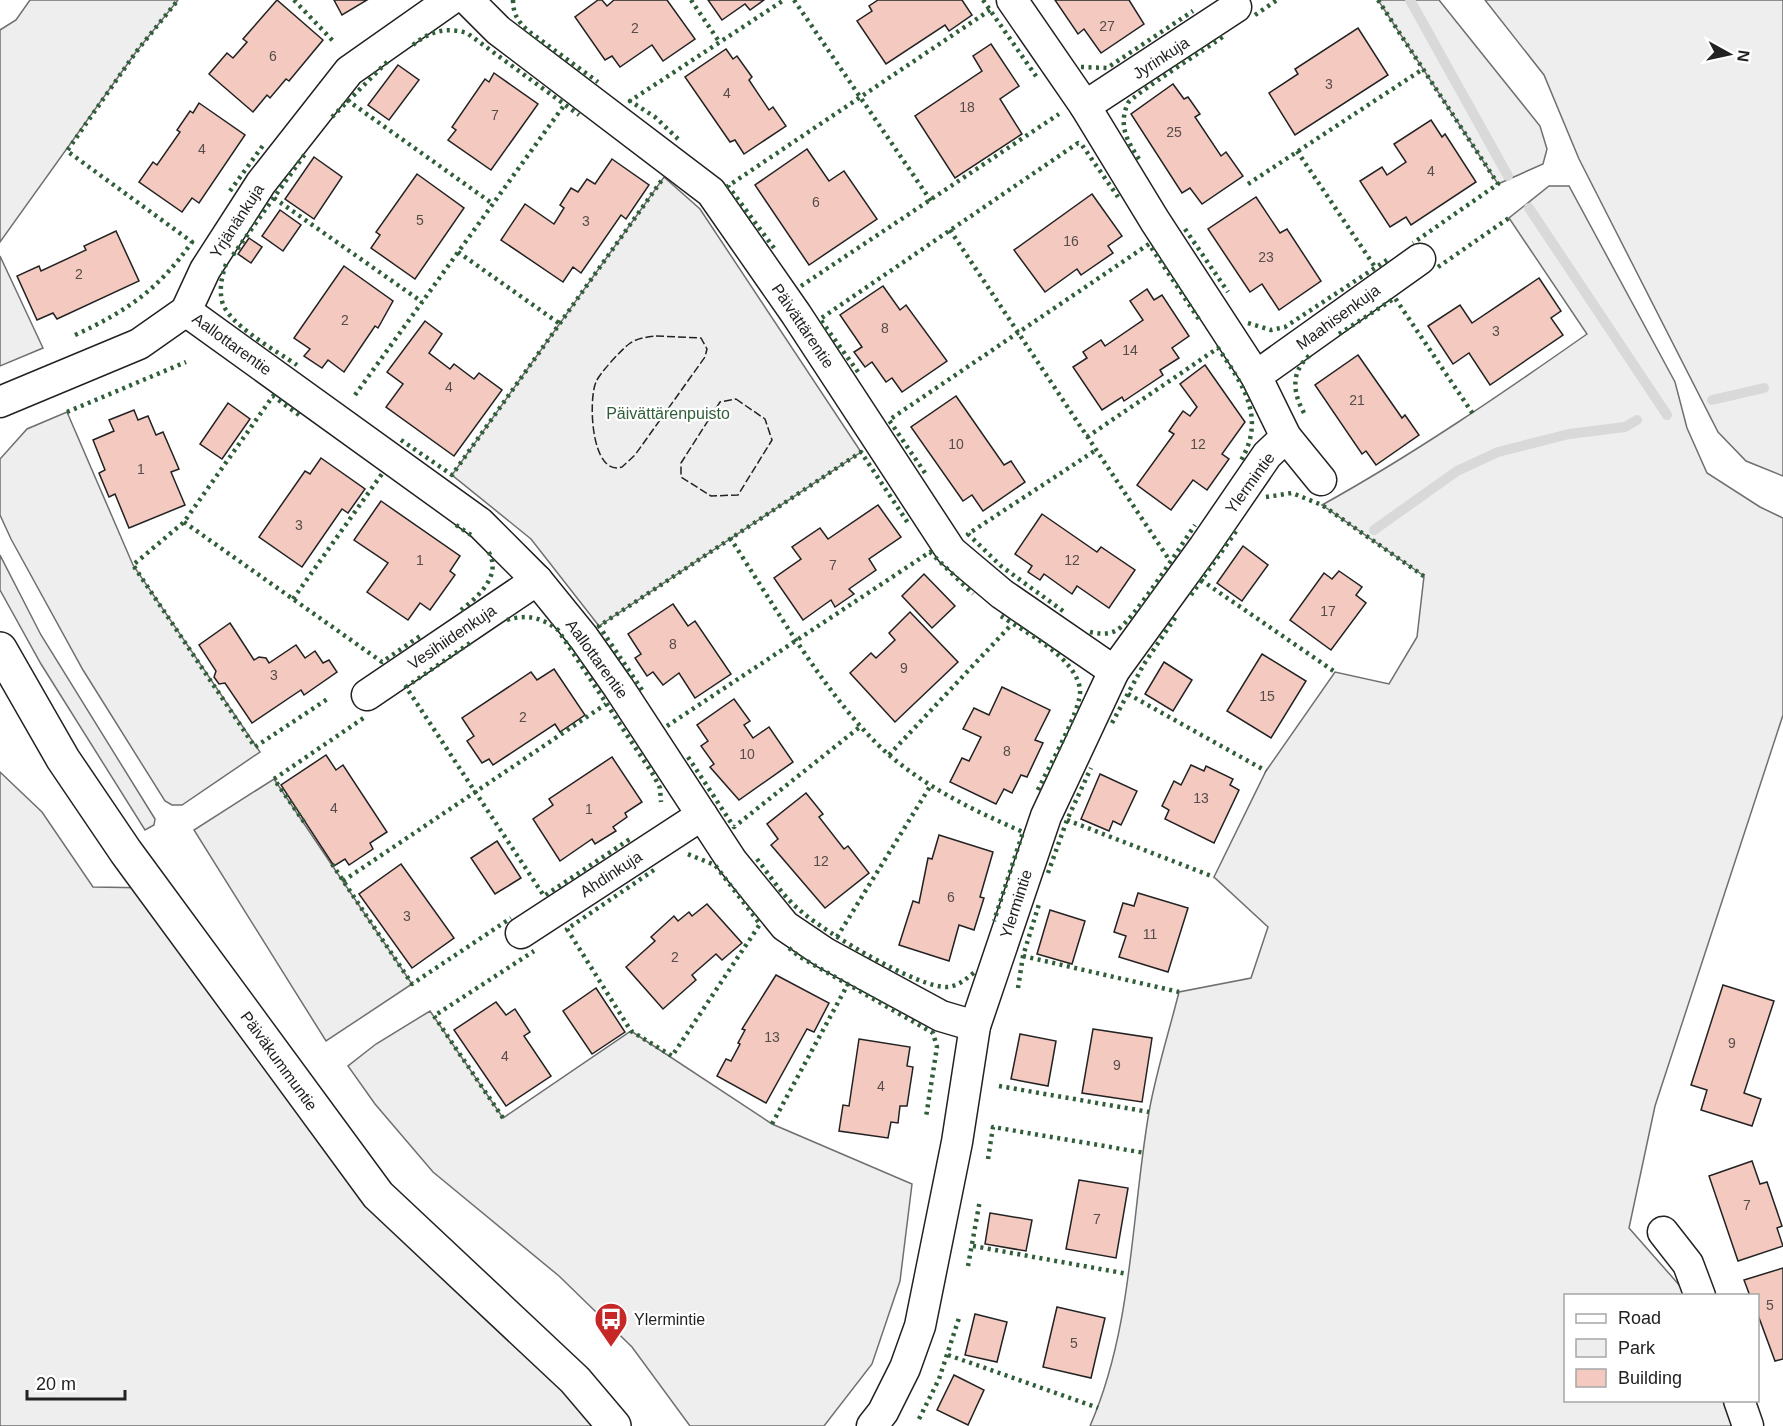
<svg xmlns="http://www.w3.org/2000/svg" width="1783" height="1426" font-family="Helvetica,sans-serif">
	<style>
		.green { fill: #eee; stroke: #6f6f6f; stroke-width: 1.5 }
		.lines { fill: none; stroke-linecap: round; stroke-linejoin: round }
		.stream { stroke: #d9d9d9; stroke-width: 10 }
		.building { fill: #f3c9c0; stroke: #222; stroke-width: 1.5 }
		.minor-casing { stroke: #222; stroke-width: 33 }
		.tertiary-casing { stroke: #222; stroke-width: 36 }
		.minor { stroke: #fff; stroke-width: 30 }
		.tertiary { stroke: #fff; stroke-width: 33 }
		.hedge { stroke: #2f5e38; stroke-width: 4.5; stroke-dasharray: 3 4.5; stroke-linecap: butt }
		.fence { stroke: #222; stroke-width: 1.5; stroke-dasharray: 8 3; stroke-linecap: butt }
		.labels { text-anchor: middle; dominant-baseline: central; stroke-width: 4.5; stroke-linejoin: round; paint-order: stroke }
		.number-label { font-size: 14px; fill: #564c4a }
		.street-label { font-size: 16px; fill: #222; stroke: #fff }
		.park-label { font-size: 16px; fill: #2f5e38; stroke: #fff }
		.poi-label { font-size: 16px; fill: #222; stroke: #fff; text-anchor: start }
	</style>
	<rect width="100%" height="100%" fill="#fff"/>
	<g class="green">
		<polygon points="30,0 178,0 136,52 0,242 0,30 16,20"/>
		<polygon points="1378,0 1439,0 1540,126 1547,149 1543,164 1498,184"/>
		<polygon points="1485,0 1783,0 1783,476 1746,461 1718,432 1579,159 1544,75"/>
		<polygon points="664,177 700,209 861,452 599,626 531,539 452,475"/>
		<path d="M1549,186h20l106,196 12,46 20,45 53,34 23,11v197l-128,391 -26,122 59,67 -122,1v104l162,1 7,25h-645c43,-98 41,-210 59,-314 7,-40 20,-80 30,-120l72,-14 17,-51 -54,-50 52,-106 69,-99 54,12 28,-47 7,-61 -102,-71c92,-51 178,-110 265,-171l-78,-116z"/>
		<polygon points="0,256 43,348 0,366"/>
		<polygon points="67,412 133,565 260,752 182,805 172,805 165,801 83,670 11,539 0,515 0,459 27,429"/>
		<polygon points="0,555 41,635 155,819 154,825 145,830 41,664 0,590"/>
		<polygon points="0,772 42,812 93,887 152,888 378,1195 614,1426 0,1426"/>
		<polygon points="274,779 412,984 326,1041 194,830"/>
		<polygon points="430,1011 503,1118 631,1031 772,1124 912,1184 900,1281 872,1364 824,1426 690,1426 632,1347 559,1276 433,1172 375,1104 348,1066 376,1044"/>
	</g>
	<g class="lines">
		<g class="stream">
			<polyline points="1410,0 1508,176"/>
			<polyline points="1529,208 1667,415"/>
			<polyline points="1712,400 1764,388"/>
			<polyline points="1374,530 1457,471 1498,452 1569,434 1625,427 1637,420"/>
		</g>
	</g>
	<g class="building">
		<polygon points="277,0 323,40 289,81 286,79 270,98 267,95 253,112 209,74 227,53 233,58 247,42 243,39"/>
		<polygon points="334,0 367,0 342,15"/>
		<polygon points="598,0 602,0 607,6 614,0 667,0 695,39 663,61 652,45 620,67 612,56 605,60 575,17"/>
		<polygon points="708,0 764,0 750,10 745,4 722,20"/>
		<polygon points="878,0 962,0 972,15 949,31 945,25 886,64 857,21 872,11 869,6"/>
		<polygon points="1055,0 1129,0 1144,24 1101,53 1084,29 1078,34"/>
		<polygon points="1358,28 1388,75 1295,135 1269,93 1298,74 1295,69"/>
		<polygon points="991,44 1019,86 1000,99 1022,134 955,178 915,116 982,71 973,56"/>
		<polygon points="726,49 733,59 737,56 752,77 749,80 769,110 773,107 786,126 744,154 735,140 730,142 685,77"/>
		<polygon points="398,65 419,80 389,120 368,105"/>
		<polygon points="494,73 538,104 491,170 448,140 456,130 452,127 485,79 489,82"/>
		<polygon points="1173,84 1184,99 1188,97 1200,114 1195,117 1221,156 1226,152 1243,176 1202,204 1190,188 1182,193 1131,114"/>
		<polygon points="199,103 245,135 199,203 192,198 182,212 139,182 153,162 157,165 180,132 177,130 190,111 193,113"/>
		<polygon points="1431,120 1442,137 1445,134 1476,182 1411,225 1406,217 1390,227 1360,181 1382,167 1387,175 1406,162 1394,144"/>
		<polygon points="807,149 829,181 844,171 877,219 809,265 755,185"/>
		<polygon points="314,157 342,177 314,219 285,199"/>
		<polygon points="612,159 649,185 626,219 621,215 581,273 573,267 563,282 501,240 525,204 554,224 564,208 560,205 571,188 578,192 587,179 595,184"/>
		<polygon points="417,174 464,208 415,279 371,248 380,235 376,232"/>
		<polygon points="1092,194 1122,236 1108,246 1113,253 1081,275 1077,269 1045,292 1014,250"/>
		<polygon points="1256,197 1280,233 1287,229 1321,281 1279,310 1262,284 1250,292 1208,229"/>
		<polygon points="280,210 301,225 283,251 262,236"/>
		<polygon points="116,231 139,281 57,319 53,313 37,320 17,276 39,266 41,271 86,250 84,246"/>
		<polygon points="249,238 262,247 251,263 238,254"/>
		<polygon points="344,266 393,301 378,328 375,326 344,372 328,360 322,368 304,356 310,349 294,338"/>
		<polygon points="1539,278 1561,311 1551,318 1563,335 1490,385 1469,353 1453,364 1428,326 1460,305 1472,323"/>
		<polygon points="883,286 900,310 906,305 947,361 902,392 892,378 886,382 872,362 865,367 854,352 862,347 840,315"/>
		<polygon points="1147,289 1154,300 1162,295 1189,336 1172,348 1179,358 1160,370 1163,375 1124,401 1122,397 1102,410 1073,367 1087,358 1083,352 1101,340 1105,346 1143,320 1130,301"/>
		<polygon points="425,321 442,334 429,353 450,369 454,364 474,379 479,373 502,390 454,456 386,407 403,384 387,372"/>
		<polygon points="1358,355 1402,418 1405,415 1419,435 1376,465 1366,451 1362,454 1315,385"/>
		<polygon points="1205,365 1245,422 1222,454 1229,459 1207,490 1193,480 1171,510 1137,485 1174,434 1169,431 1183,411 1190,416 1197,407 1180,384"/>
		<polygon points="956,396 1004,465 1011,461 1025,482 983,511 972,495 963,501 911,427"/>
		<polygon points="228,403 250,419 222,459 200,444"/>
		<polygon points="134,410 138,420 148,416 156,435 163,432 179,469 171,472 185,505 129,528 115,494 109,497 99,473 105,470 93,440 114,431 109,420"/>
		<polygon points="321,458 365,489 348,513 342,509 302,567 259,537 305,471 310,474"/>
		<polygon points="381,501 460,556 450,571 455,575 430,610 420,603 408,620 367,592 388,563 354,540"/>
		<polygon points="878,505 901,537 869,559 876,570 849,589 854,594 835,607 831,600 803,620 774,578 801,559 792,547 820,528 828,539"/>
		<polygon points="1042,514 1097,552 1101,547 1135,570 1109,608 1077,586 1072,594 1044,574 1040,580 1028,572 1032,566 1015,554"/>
		<polygon points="1243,546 1268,565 1242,601 1217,583"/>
		<polygon points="1339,571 1362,587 1356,595 1366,603 1331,650 1290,620 1324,573 1332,579"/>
		<polygon points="924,574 955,606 932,628 902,596"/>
		<polygon points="673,604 688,626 695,621 731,674 695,698 679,673 663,685 653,672 647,676 635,658 641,654 628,634"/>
		<polygon points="910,612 958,662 895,722 850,673 871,653 876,658 895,640 889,633"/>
		<polygon points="230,623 254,660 259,657 266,658 269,663 296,645 305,658 315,651 323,663 329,660 337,672 304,695 301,690 252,723 225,683 219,684 214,677 216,671 199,645"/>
		<polygon points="1262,654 1306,681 1271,738 1227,711"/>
		<polygon points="1164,662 1192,680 1173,711 1145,694"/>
		<polygon points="554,669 585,715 560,732 555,724 493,765 489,759 482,763 467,741 474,736 462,718 531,672 537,680"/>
		<polygon points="1002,687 1050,710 1035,740 1043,743 1027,777 1021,775 1012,793 1004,789 996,804 950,782 962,758 969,761 981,737 963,729 974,708 989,715"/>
		<polygon points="734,699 750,721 744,725 753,738 769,727 793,762 739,800 710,767 714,764 701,746 708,741 697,725"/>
		<polygon points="326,755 336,770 343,765 387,832 370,843 373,849 349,865 345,859 334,866 281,785"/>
		<polygon points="612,757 642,802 625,813 627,817 613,827 616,831 595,844 592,839 560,861 533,819 553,805 549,799"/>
		<polygon points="1191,765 1204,771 1206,766 1233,779 1230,785 1239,790 1214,843 1165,819 1169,810 1162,806 1174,781 1181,785"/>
		<polygon points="1100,774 1137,791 1121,825 1113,821 1109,831 1081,819"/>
		<polygon points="806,793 823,814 819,817 844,849 848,846 869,873 825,908 771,845 778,839 767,824"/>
		<polygon points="939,835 993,852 980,897 984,898 974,930 959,925 949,961 899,945 913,901 919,903 928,858 932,859"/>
		<polygon points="497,841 521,878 495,894 471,858"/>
		<polygon points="401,864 454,938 412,968 359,894"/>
		<polygon points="1138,893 1188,908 1168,972 1119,957 1126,936 1114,932 1123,903 1134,906"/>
		<polygon points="707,904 742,943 722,960 716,954 692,975 696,980 663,1009 626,967 655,941 651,937 674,916 678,921 689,912 692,916"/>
		<polygon points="1050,910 1085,921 1072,964 1037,954"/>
		<polygon points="776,975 829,1003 814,1032 807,1029 766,1103 717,1076 726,1059 731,1061 740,1044 738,1043 745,1030 742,1029"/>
		<polygon points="1723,985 1774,1001 1744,1093 1761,1099 1752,1126 1701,1110 1707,1090 1691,1085"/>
		<polygon points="596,988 625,1032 592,1054 563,1011"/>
		<polygon points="496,1002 506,1015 515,1009 530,1032 524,1036 551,1076 506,1106 454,1030"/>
		<polygon points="1093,1029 1152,1038 1142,1102 1082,1093"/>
		<polygon points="1020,1034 1056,1041 1048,1086 1011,1079"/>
		<polygon points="859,1039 910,1047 907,1066 913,1067 907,1106 900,1106 898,1123 891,1122 888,1138 839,1131 843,1105 849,1106"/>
		<polygon points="1752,1161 1760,1184 1767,1182 1782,1226 1777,1228 1783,1246 1738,1261 1709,1176"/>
		<polygon points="1079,1180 1128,1188 1116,1258 1066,1249"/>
		<polygon points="990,1213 1032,1220 1026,1251 985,1244"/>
		<polygon points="1783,1268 1783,1359 1775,1361 1758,1315 1758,1296 1750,1296 1744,1280"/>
		<polygon points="1057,1307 1105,1318 1091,1378 1043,1367"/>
		<polygon points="975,1314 1007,1322 997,1362 965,1355"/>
		<polygon points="954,1375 984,1390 968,1425 937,1410"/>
	</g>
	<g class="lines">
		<g class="minor-casing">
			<g id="minor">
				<polyline points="468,0 498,30 711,192 796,314 951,551 1002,594 1114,671"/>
				<polyline points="1012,0 1085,106 1155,221 1256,376 1286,437 1321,480"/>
				<polyline points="1085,106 1236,7"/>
				<polyline points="186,311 480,523 537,580 584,638 619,688 732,861 785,926 825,953 941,1016 975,1026"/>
				<polyline points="1256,376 1420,259"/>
				<polyline points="0,402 139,344 186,311 205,270 261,183 349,71 450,0"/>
				<polyline points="367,695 537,580"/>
				<polyline points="521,933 702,815"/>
				<polyline points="1663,1232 1688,1264 1700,1296"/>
				<polyline points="1739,1400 1748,1426"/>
				<polyline points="872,1426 883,1412 905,1368 920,1326 957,1142 975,1026 1046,816 1114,671 1204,547 1267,455 1286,437"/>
			</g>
		</g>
		<g class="tertiary-casing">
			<polyline id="tertiary" points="0,649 63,759 126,852 378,1195 575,1380 614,1426"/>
		</g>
		<use href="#minor" class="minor"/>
		<use href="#tertiary" class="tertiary"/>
		<g class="hedge">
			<polyline points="294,0 334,42"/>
			<path d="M513,0c0,14 5,21 14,30l71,52"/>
			<polyline points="691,0 720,43"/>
			<polyline points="794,0 931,201"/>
			<polyline points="983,0 1038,79"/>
			<polyline points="1378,0 1498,184 1413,243"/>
			<polyline points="1255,15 1277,0"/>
			<path d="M413,45c17,-14 33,-18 54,-12l112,82"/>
			<polyline points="1081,67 1107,68 1193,11"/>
			<polyline points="347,100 493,204"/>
			<polyline points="332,117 389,60"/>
			<polyline points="678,139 655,117 630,101 784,0"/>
			<polyline points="1297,151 1375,267"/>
			<path d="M1139,159c-12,-18 -21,-34 -11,-56 5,-8 82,-57 96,-67"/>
			<polyline points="1248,184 1423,69"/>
			<polyline points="230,191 264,144"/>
			<polyline points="274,198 422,302"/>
			<polyline points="1185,229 1228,292"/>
			<polyline points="950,230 1170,561"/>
			<polyline points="774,248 728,186 990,10"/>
			<polyline points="458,252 560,324"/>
			<polyline points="233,255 305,154"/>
			<path d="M226,264c-4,12 -7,24 -4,37 5,23 56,51 75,64"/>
			<polyline points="1438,267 1509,218"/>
			<polyline points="801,286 1059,114"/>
			<polyline points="1248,323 1271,330 1285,327 1387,260"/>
			<polyline points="1339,334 1395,298 1473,414"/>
			<path d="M75,335c52,-24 83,-45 117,-93l-125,-91 69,-99 42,-52"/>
			<polyline points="858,372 820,319 1078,143 1082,145 1118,197"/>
			<polyline points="355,395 565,104"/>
			<polyline points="67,412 186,362"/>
			<path d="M1304,413c-11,-20 -14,-41 6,-58"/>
			<polyline points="299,415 273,396 184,522 133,565 255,747 329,698"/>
			<path d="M1087,437l131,-89c25,37 49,70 22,114"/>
			<polyline points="401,440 452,475 664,177"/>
			<polyline points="925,473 889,420 1149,244 1200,321"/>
			<polyline points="1266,497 1292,493 1322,505 1425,577"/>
			<polyline points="184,522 382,662 423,634"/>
			<polyline points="456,525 474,537"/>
			<path d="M730,538c45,68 99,164 159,217 40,34 86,56 134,77l-29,89"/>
			<polyline points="1201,580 1335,672"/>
			<polyline points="1191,595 1237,530"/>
			<polyline points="293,599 384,471"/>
			<path d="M461,610c17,-13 42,-35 27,-59"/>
			<polyline points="1063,611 1001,566 968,534 1096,450"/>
			<path d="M1001,616c24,16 76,42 79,74 2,19 -34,82 -43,102"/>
			<path d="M507,620c20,-6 34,-3 51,10l96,146 6,12 1,14"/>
			<path d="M1090,632c9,2 19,3 27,-2 16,-9 65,-86 78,-105"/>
			<polyline points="470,643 406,687 544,896 633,837"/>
			<polyline points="642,690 599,626 861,452 908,523"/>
			<polyline points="1128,694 1266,771"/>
			<polyline points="1112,723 1144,664 1177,615"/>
			<polyline points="667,726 930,552 973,594"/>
			<polyline points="889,755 1012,624"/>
			<polyline points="688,757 734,827 861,726"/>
			<polyline points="1067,820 1214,877"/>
			<polyline points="304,822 274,779 365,717"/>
			<path d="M757,859c14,18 27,39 45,53 23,20 118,78 147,75 11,-2 18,-9 27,-16"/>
			<polyline points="332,864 412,984 511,918"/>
			<polyline points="654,870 567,929 631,1031 672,1056 760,924 715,865 685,853"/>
			<polyline points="1048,873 1067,820 1091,768"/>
			<polyline points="343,881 606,704"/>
			<polyline points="837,937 931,785"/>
			<polyline points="789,948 800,957 933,1033 937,1047 926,1117"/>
			<polyline points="1023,956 1179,992"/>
			<polyline points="1018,988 1023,956 1040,901"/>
			<polyline points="999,1086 1149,1112"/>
			<polyline points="503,1118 434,1016 534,951"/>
			<polyline points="772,1124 848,984"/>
			<polyline points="988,1159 993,1127 1145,1153"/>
			<polyline points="973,1246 1128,1274"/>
			<polyline points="968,1266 980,1200"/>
			<polyline points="948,1355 1098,1408"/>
			<polyline points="919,1419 939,1379 959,1318"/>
		</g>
		<g class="fence">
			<path d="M656,336l45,2 6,11 -2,8 -70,98 -13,12c-31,10 -34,-67 -26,-85 3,-8 26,-33 33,-38 8,-6 18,-7 27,-8z"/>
			<polygon points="736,399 765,419 772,440 738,495 711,496 681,477 681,463 720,402"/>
		</g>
	</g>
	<defs>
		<g id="bus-pin" transform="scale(1.725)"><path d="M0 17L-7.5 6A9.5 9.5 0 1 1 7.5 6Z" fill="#c62828" stroke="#fff"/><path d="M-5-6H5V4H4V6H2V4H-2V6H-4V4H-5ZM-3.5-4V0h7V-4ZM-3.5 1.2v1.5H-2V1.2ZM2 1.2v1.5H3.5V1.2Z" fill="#fff"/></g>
	</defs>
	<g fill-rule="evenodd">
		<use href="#bus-pin" x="611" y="1319"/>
	</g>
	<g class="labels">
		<g class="number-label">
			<text x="1107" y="26">27</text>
			<text x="635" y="28">2</text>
			<text x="273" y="56">6</text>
			<text x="1329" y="84">3</text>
			<text x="727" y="93">4</text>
			<text x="967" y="107">18</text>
			<text x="495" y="115">7</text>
			<text x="1174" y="132">25</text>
			<text x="202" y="149">4</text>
			<text x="1431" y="171">4</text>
			<text x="816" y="202">6</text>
			<text x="420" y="220">5</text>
			<text x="586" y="221">3</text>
			<text x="1071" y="241">16</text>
			<text x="1266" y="257">23</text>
			<text x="79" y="274">2</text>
			<text x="345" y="320">2</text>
			<text x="885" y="328">8</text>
			<text x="1496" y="331">3</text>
			<text x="1130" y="350">14</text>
			<text x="449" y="387">4</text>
			<text x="1357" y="400">21</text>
			<text x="956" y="444">10</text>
			<text x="1198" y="444">12</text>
			<text x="141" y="469">1</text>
			<text x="299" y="525">3</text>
			<text x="420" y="560">1</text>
			<text x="1072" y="560">12</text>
			<text x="833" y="565">7</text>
			<text x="1328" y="611">17</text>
			<text x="673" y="644">8</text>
			<text x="904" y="668">9</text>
			<text x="274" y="675">3</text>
			<text x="1267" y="696">15</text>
			<text x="523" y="717">2</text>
			<text x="1007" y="751">8</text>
			<text x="747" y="754">10</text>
			<text x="1201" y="798">13</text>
			<text x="334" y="808">4</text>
			<text x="589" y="809">1</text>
			<text x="821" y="861">12</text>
			<text x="951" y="897">6</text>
			<text x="407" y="916">3</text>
			<text x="1150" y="934">11</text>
			<text x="675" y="957">2</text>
			<text x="772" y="1037">13</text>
			<text x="1732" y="1043">9</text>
			<text x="505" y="1056">4</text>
			<text x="1117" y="1065">9</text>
			<text x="881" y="1086">4</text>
			<text x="1747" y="1205">7</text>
			<text x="1097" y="1219">7</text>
			<text x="1770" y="1305">5</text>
			<text x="1074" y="1343">5</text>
		</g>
		<g class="street-label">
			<text transform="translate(1161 58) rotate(-33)">Jyrinkuja</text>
			<text transform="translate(237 221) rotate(-57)">Yrjänänkuja</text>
			<text transform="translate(1338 317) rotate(-36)">Maahisenkuja</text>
			<text transform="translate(803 326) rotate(56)">Päivättärentie</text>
			<text transform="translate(232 344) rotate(36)">Aallottarentie</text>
			<text transform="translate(1250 483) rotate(-54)">Ylermintie</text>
			<text transform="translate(452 637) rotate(-34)">Vesihiidenkuja</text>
			<text transform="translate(597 659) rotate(54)">Aallottarentie</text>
			<text transform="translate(611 874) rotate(-33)">Ahdinkuja</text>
			<text transform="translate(1016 904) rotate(-72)">Ylermintie</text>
			<text transform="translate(279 1061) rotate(54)">Päiväkummuntie</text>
		</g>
		<g class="park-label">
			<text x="668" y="413">Päivättärenpuisto</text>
		</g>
		<g class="poi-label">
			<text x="634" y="1319">Ylermintie</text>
		</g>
	</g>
	<rect x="1564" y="1294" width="195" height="108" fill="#ffffff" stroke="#a7a7a7" stroke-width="1.5"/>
	<rect x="1576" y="1314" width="30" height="9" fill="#ffffff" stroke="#a7a7a7" stroke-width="1.5"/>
	<text x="1618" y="1324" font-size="18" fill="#222222">Road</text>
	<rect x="1576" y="1339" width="30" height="18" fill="#eeeeee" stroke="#a7a7a7" stroke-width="1.5"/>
	<text x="1618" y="1354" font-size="18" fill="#222222">Park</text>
	<rect x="1576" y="1369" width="30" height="18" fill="#f3c9c0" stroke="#a7a7a7" stroke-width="1.5"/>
	<text x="1618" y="1384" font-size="18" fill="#222222">Building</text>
	<g transform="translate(1729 54) rotate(98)" stroke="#ffffff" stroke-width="4.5" paint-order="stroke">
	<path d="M0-4.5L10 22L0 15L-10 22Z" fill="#222222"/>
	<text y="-9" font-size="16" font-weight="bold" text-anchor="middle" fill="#222222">N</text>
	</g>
	<path d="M27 1390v9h98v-9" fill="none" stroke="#222222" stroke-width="3"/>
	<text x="36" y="1390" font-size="18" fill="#222222" stroke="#ffffff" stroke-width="4.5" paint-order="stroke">20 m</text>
</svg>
